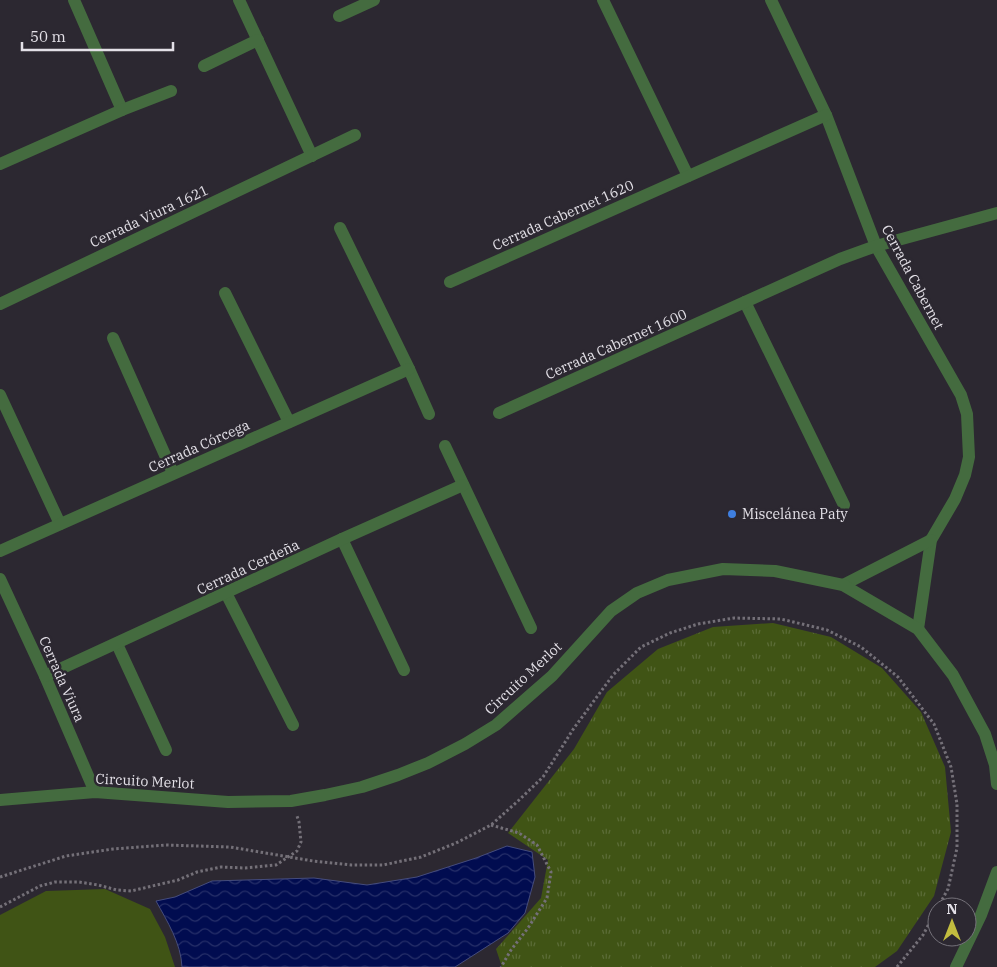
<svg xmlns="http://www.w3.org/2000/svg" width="997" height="967" font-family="'IBM Plex Serif',serif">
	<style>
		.park { fill: url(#park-tufts) }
		.garden { fill: #405415 }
		.water { fill: url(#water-waves); stroke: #454c7d }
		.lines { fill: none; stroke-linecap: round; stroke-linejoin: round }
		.path { stroke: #747078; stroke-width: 3; stroke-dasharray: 2.5 2.5; stroke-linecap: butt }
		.minor { stroke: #446b3f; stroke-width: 12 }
		.shop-dot { fill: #3f7fe0; stroke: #2c2831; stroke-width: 2 }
		.labels { text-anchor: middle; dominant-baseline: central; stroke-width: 5; stroke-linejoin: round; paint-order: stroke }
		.street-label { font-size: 14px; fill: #e3e0e7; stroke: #2c2831 }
		.poi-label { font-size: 14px; fill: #e3e0e7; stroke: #2c2831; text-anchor: start }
	</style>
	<defs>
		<pattern id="park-tufts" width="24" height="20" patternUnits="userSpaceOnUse" patternTransform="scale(1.25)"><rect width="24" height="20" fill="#405415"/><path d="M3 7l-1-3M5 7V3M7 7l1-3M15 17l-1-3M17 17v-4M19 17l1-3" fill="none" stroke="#5b6c37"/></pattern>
		<pattern id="water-waves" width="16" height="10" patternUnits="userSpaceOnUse" patternTransform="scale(1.25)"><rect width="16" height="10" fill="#010c50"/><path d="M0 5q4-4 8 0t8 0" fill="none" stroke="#262f69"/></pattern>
	</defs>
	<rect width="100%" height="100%" fill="#2c2831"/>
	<polygon class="park" points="773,623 831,637 882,668 921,712 945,767 951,832 934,896 897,951 875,967 502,967 496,949 541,898 548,860 508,833 574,749 607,692 658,649 713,627"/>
	<polygon class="garden" points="105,889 150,909 165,937 175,967 0,967 0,915 46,891"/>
	<path class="water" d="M507,846l25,6 3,25 -10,36 -17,20 -53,34h-273c-1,-24 -15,-46 -26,-66l19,-4 37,-16 102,-3 53,7 50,-8 59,-19z"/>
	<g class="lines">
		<g class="path">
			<polyline points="491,825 519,833 537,845 551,872 547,898 528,928 511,950 501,967"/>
			<polyline points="0,877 66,856 113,849 166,845 230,847 313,861 351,865 383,865 421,857 456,843 491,825 518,801 543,777 574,728 613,675 641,647 670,633 698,624 734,618 781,619 827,630 861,647 898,677 934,724 951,767 957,804 957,848 948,889 938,907"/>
			<polyline points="0,907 40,886 55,882 79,882 98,885 117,890 131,891 178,880 197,872 221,867 245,868 276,865 297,851 301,842 299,822 297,816"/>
			<polyline points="897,967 923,935 937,909"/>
		</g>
		<g class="minor">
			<polyline points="74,0 122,110"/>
			<polyline points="239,0 312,156"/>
			<polyline points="603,0 688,176"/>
			<polyline points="771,0 826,115 876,246 961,395 967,414 969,457 965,475 955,499 931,540 918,629"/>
			<polyline points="339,16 374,0"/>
			<polyline points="204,66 258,40"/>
			<polyline points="0,164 122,110 171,91"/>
			<polyline points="340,228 409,369 429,414"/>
			<polyline points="450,282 826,115"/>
			<polyline points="225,293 289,422"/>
			<polyline points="745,302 844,505"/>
			<polyline points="0,304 355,135"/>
			<polyline points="113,338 173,473"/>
			<polyline points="0,395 60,524"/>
			<polyline points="499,413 840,259 876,246 997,213"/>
			<polyline points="445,446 531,628"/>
			<polyline points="342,539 404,670"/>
			<polyline points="0,551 409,369"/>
			<polyline points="0,579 45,676 95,792"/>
			<polyline points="843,585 931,540"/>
			<polyline points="226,593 293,725"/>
			<polyline points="117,644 166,750"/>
			<polyline points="45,676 342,539 463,485"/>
			<polyline points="0,800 95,792 228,802 291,801 325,795 362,787 398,775 428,763 465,744 496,725 552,676 611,611 637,593 668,580 723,569 775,571 843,585 918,629 953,675 985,734 995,765 997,784"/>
			<polyline points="956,967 981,915 997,872"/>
		</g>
	</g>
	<circle class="shop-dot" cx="732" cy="514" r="5"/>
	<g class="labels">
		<g class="street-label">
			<text transform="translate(563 215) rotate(-24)">Cerrada Cabernet 1620</text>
			<text transform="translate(149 216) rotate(-25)">Cerrada Viura 1621</text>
			<text transform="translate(913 277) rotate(62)">Cerrada Cabernet</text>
			<text transform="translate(616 344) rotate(-24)">Cerrada Cabernet 1600</text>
			<text transform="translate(199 446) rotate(-24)">Cerrada Córcega</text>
			<text transform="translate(248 567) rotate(-25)">Cerrada Cerdeña</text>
			<text transform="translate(523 678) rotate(-43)">Circuito Merlot</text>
			<text transform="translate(62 679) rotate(66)">Cerrada Viura</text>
			<text transform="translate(145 781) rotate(3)">Circuito Merlot</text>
		</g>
		<g class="poi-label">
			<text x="742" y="514">Miscelánea Paty</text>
		</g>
	</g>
	<g transform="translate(952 922)"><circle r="24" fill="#2c2831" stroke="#75727a"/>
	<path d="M0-4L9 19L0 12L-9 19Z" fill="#c2bd3f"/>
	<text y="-8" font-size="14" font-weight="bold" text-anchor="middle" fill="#e3e0e7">N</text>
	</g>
	<path d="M22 42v8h151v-8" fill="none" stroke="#e3e0e7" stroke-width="2.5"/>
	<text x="30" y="42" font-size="15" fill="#e3e0e7" stroke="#2c2831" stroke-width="4" paint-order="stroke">50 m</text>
</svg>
